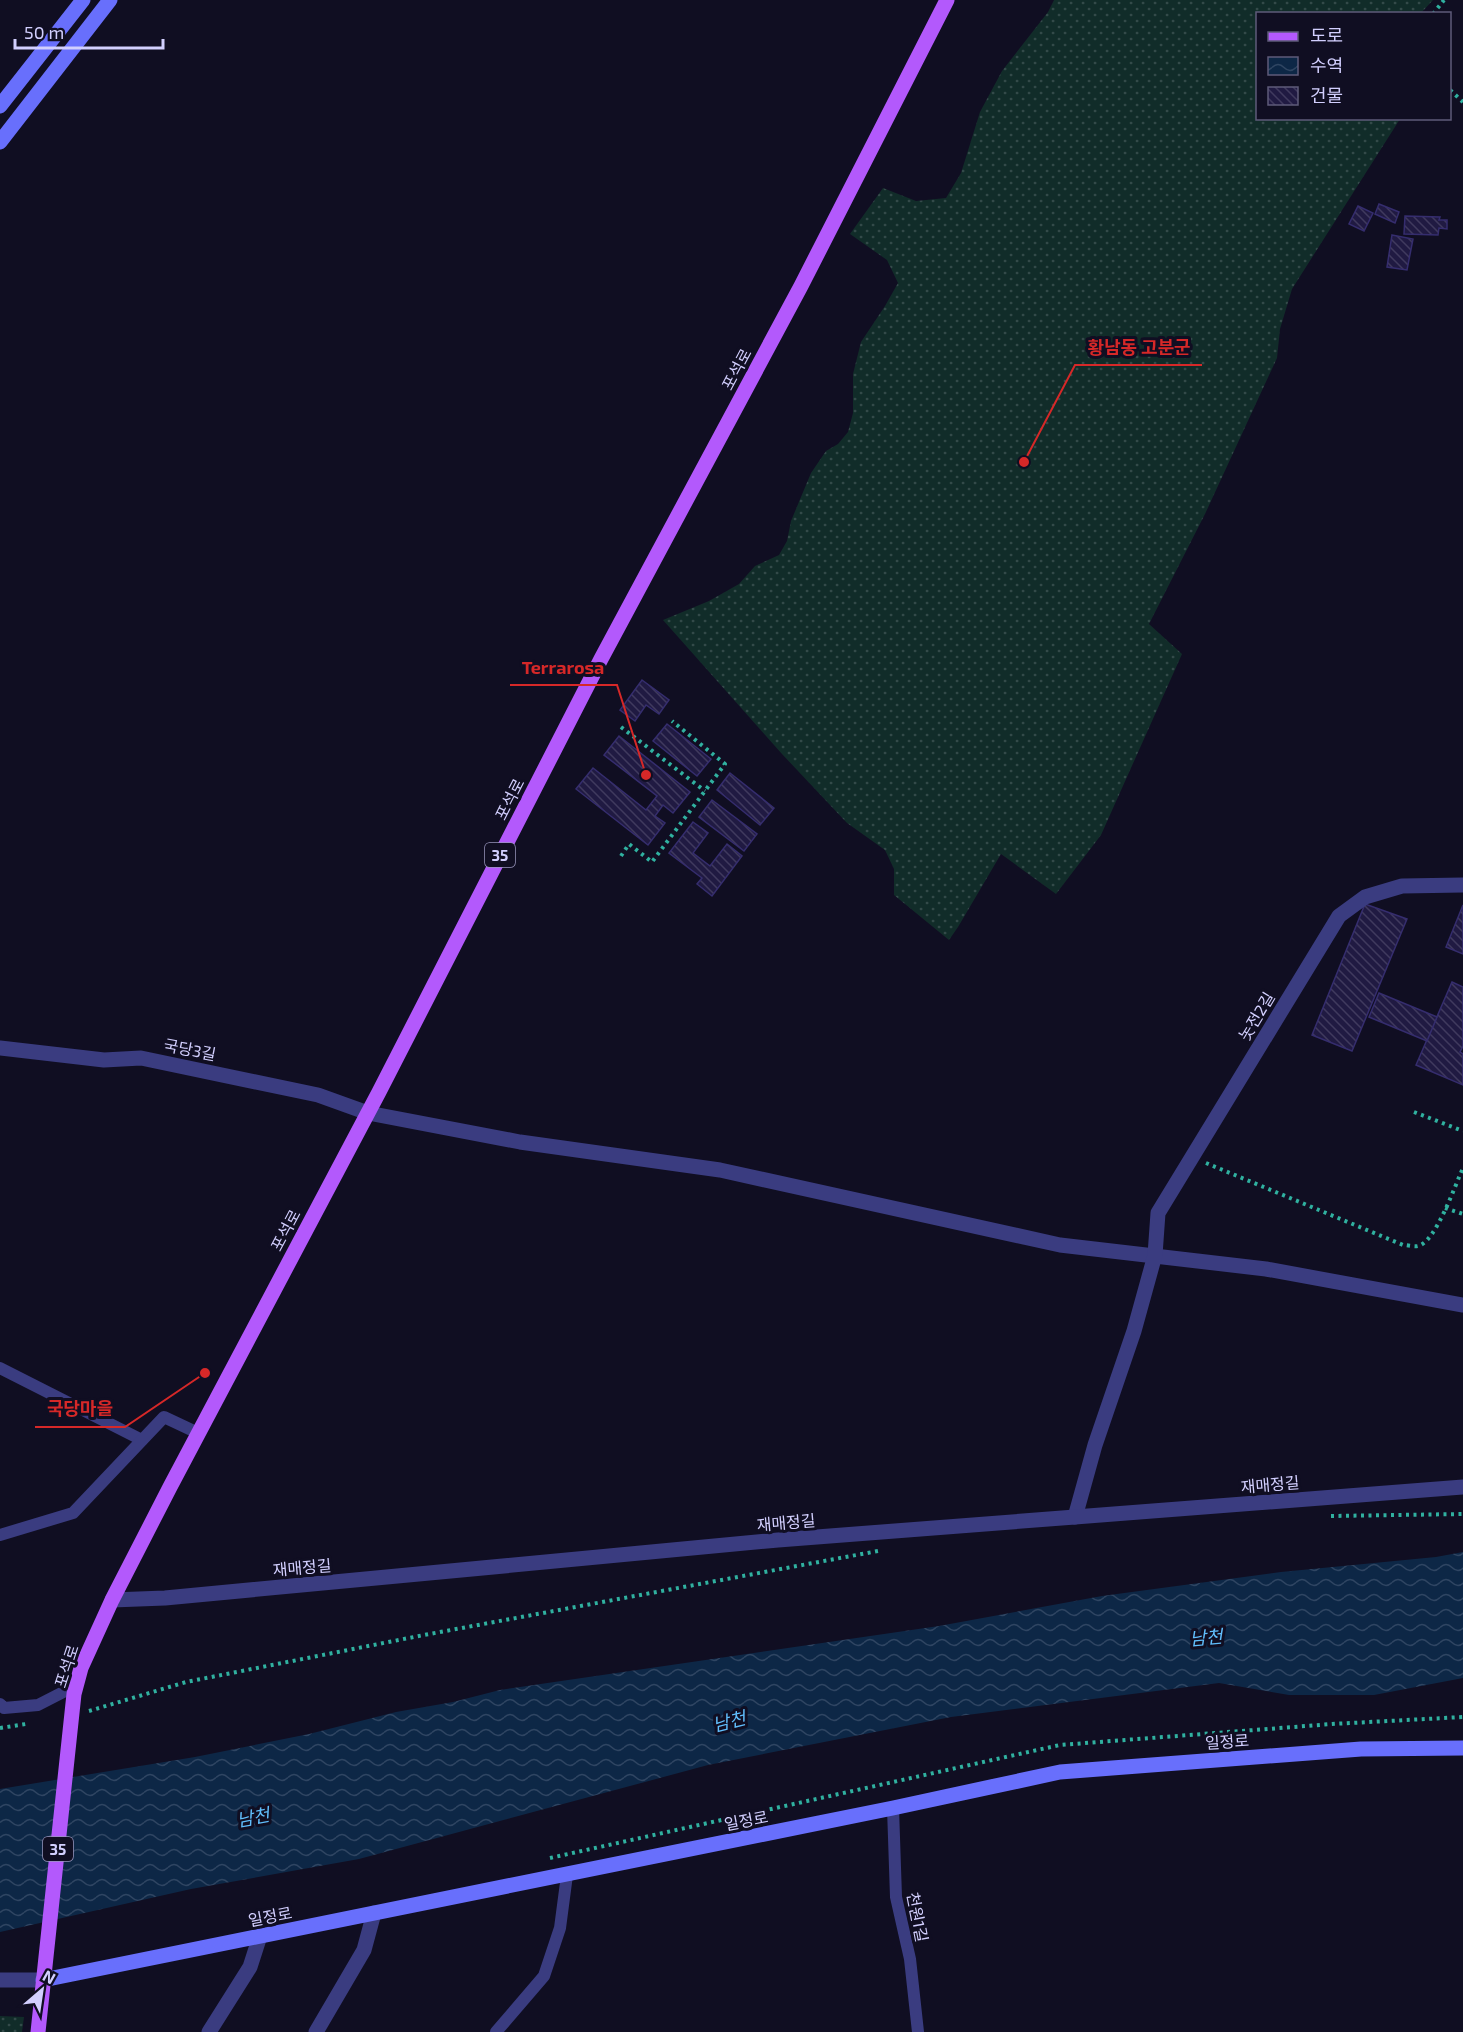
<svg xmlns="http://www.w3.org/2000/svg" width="1463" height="2032" font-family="'Exo 2','Noto Sans KR',sans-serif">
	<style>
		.grass { fill: url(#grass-dots) }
		.water { fill: url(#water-waves) }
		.building { fill: url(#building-back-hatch); stroke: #352d6e; stroke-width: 1.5 }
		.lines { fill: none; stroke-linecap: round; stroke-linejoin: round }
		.path { stroke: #30b1a0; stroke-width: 4; stroke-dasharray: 3 4.5; stroke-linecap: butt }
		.lane { stroke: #3a3c80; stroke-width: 12 }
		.street { stroke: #3a3c80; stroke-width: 15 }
		.secondary { stroke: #686ffc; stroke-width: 15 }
		.primary { stroke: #b359fc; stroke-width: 15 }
		.labels { text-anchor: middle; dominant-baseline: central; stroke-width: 6; stroke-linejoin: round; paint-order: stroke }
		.shield { fill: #100e22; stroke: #9895bc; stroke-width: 1.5 }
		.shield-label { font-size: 15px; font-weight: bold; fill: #d2cffe }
		.street-label { font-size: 16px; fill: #d2cffe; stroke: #100e22 }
		.water-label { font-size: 18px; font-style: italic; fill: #60befc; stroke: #100e22 }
		.leader { fill: none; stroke: #d62828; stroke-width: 2 }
		.callout-dot { fill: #d62828; stroke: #100e22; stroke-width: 2 }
		.callout-label { font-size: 18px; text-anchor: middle; font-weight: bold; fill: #d62828; stroke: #100e22; stroke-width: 6; stroke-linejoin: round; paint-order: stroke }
	</style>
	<defs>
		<pattern id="grass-dots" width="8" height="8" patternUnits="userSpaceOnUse" patternTransform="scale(1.5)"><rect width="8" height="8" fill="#112c29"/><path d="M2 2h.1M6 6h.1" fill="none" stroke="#334a49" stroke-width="1.8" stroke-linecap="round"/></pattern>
		<pattern id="water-waves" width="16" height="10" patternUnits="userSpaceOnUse" patternTransform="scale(1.5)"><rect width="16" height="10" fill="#0d2746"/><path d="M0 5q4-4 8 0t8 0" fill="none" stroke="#2f4562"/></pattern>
		<pattern id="building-back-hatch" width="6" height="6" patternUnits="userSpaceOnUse" patternTransform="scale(1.5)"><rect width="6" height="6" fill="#201a42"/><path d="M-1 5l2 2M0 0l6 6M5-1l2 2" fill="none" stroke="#403a5e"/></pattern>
	</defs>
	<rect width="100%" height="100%" fill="#100e22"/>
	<g class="grass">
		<polygon points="1054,0 1433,0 1421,13 1258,14 1258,118 1400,119 1292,289 1280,329 1277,358 1205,514 1149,624 1182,654 1101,835 1056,894 1001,854 958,927 949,940 894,895 894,869 885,850 847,823 782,754 663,620 709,601 739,584 755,566 779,555 787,541 791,521 811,473 826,451 838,444 848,432 853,413 853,374 861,342 885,306 898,283 887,260 850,234 883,188 916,201 946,198 961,173 980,112 1002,71 1048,12"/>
		<polygon points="0,2016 24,2017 22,2032 0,2032"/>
	</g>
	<polygon class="water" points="1463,1552 1463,1678 1374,1695 1289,1695 1219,1683 951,1717 708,1765 359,1859 191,1889 0,1932 0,1789 195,1757 309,1734 396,1712 453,1702 500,1690 939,1626 1102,1596 1281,1572 1436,1557"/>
	<g class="building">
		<polygon points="1379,204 1399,212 1395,223 1375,214"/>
		<polygon points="1358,206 1373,213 1364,231 1349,224"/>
		<polygon points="1405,216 1440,217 1439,220 1447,220 1447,229 1439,228 1438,235 1404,234"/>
		<polygon points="1392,235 1413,239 1407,270 1387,267"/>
		<polygon points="642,680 669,700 659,714 646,705 635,721 620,710"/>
		<polygon points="667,724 711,759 697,776 653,741"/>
		<polygon points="619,736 690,792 673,813 663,805 655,816 665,823 648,845 576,789 593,768 646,810 657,796 604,755"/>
		<polygon points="730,773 774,808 760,825 717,790"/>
		<polygon points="712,800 757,834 744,851 699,817"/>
		<polygon points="693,822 708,833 693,853 710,866 727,844 742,856 712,896 697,884 702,878 669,853"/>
		<polygon points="1365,904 1407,919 1352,1051 1312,1035"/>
		<polygon points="1463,905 1463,954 1446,947"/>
		<polygon points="1452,982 1463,987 1463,1046 1460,1052 1463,1054 1463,1085 1416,1065"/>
		<polygon points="1379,993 1437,1017 1427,1041 1369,1017"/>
	</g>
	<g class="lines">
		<g class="path">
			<polyline points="1433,14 1444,0"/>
			<polyline points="1450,90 1463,102"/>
			<polyline points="621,727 705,791"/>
			<polyline points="621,856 629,844 652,862 725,764 672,721"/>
			<polyline points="1414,1112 1463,1131"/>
			<path d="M1206,1163l197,82c4,0 11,2 15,1 18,-4 37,-61 45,-78"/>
			<polyline points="1445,1208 1463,1214"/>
			<polyline points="1331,1516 1463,1514"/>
			<polyline points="89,1711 186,1682 424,1635 878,1551"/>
			<polyline points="0,1728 26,1724"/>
			<polyline points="550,1858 1060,1745 1332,1724 1463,1717"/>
		</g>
		<g class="lane">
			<polyline points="0,1368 142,1440"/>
			<polyline points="0,1535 73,1513 164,1417 198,1433"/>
			<polyline points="0,1704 4,1708 38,1705 77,1685"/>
			<polyline points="893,1808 896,1897 910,1959 918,2032"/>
			<polyline points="496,2032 544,1976 560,1928 567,1875"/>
		</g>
		<g class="street">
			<polyline points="0,1048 104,1060 141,1058 318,1095 368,1113 520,1142 720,1170 1060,1245 1266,1269 1463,1305"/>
			<polyline points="1075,1517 1095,1445 1134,1331 1155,1255 1158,1213 1339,916 1365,897 1402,886 1463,885"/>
			<polyline points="112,1600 165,1598 778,1540 1463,1487"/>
			<polyline points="0,1980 43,1980"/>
			<polyline points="209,2032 250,1967 260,1936"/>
			<polyline points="316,2032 364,1950 374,1913"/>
		</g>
		<g class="secondary">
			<polyline points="0,106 83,0"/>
			<polyline points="0,142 110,0"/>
			<polyline points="43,1980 893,1808 1060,1772 1361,1749 1463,1748"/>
		</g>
		<polyline class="primary" points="38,2032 74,1694 81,1668 112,1600 170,1487 379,1092 601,659 801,286 947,0"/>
	</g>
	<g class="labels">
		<g class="shield">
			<rect x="485" y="843" width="30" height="24" rx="4.5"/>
			<rect x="43" y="1837" width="30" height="24" rx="4.5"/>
		</g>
		<g class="shield-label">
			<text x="500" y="855">35</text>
			<text x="58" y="1849">35</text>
		</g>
		<g class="street-label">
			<text transform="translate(736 369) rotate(-62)">포석로</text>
			<text transform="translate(509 799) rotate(-63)">포석로</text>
			<text transform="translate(1256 1016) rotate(-59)">놋전2길</text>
			<text transform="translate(190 1049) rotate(11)">국당3길</text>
			<text transform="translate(285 1230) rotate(-62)">포석로</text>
			<text transform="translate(1270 1484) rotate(-5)">재매정길</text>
			<text transform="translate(786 1522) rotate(-5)">재매정길</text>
			<text transform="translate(302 1567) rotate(-5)">재매정길</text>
			<text transform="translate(66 1666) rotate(-72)">포석로</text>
			<text transform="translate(1227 1741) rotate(-4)">일정로</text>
			<text transform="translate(746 1820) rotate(-11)">일정로</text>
			<text transform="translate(270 1916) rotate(-11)">일정로</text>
			<text transform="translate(918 1917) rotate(79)">천원1길</text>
		</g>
		<g class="water-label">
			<text transform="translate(1206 1637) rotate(-5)">남천</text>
			<text transform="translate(729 1721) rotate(-14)">남천</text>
			<text transform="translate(253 1817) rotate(-11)">남천</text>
		</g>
	</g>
	<path class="leader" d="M1024 462L1075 365H1202M646 775L617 685H510M205 1373L125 1427H35"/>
	<g class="callout-dot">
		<circle cx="1024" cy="462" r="6"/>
		<circle cx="646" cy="775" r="6"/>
		<circle cx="205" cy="1373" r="6"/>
	</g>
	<g class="callout-label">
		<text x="1139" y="354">황남동 고분군</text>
		<text x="563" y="674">Terrarosa</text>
		<text x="80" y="1415">국당마을</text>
	</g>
	<rect x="1256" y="12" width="195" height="108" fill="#100e22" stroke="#5e5b7a" stroke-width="1.5"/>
	<rect x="1268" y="32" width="30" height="9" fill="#b359fc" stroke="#5e5b7a" stroke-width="1.5"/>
	<text x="1310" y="42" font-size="18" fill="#d2cffe">도로</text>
	<rect x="1268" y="57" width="30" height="18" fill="url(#water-waves)" stroke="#5e5b7a" stroke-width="1.5"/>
	<text x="1310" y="72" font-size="18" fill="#d2cffe">수역</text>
	<rect x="1268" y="87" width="30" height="18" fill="url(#building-back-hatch)" stroke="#5e5b7a" stroke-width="1.5"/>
	<text x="1310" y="102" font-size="18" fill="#d2cffe">건물</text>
	<g transform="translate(42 1990) rotate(29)" stroke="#100e22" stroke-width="4.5" paint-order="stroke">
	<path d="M0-4.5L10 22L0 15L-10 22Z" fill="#d2cffe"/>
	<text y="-9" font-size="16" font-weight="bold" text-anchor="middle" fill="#d2cffe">N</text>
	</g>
	<path d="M15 39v9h148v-9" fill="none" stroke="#d2cffe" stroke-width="3"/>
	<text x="24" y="39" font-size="18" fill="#d2cffe" stroke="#100e22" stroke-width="4.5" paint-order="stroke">50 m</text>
</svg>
